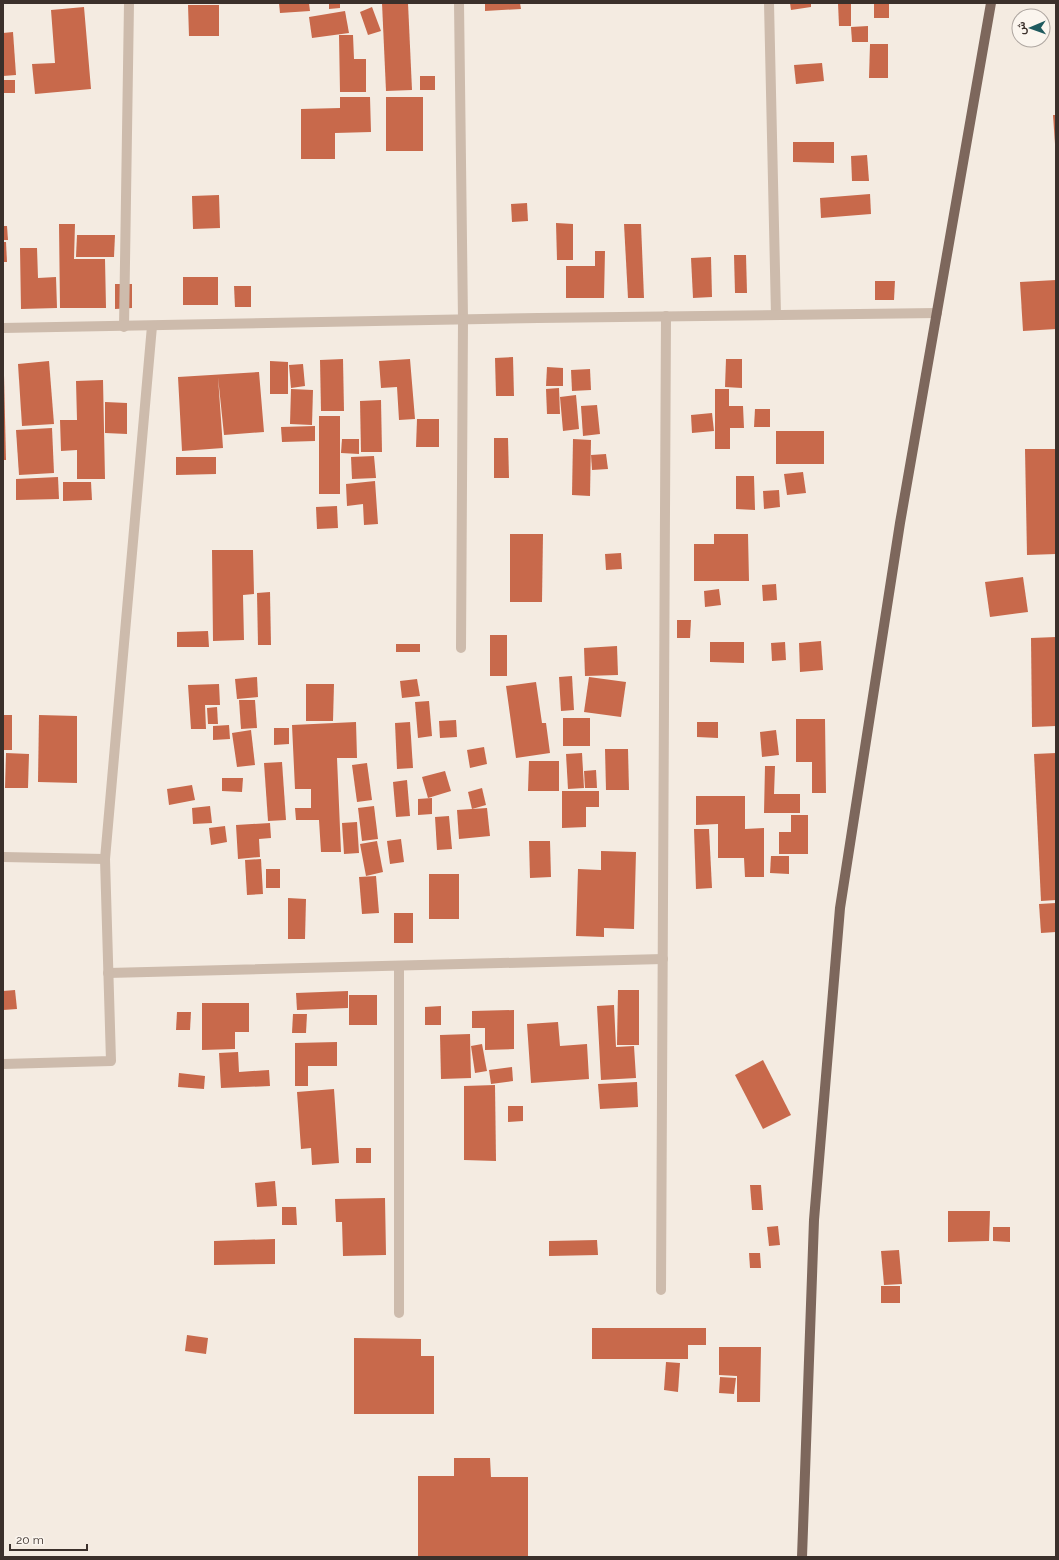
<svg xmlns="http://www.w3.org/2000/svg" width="1059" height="1560" font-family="Raleway,Vazirmatn,sans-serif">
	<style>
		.building { fill: #c8694b }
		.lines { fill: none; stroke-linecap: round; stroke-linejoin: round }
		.minor { stroke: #cdbbac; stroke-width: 10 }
		.major { stroke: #7d675c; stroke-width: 10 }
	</style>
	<rect width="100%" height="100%" fill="#f4ebe1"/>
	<g class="building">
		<polygon points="279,3 309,3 310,11 280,13"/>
		<polygon points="329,3 340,3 340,8 329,9"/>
		<polygon points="382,3 408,3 412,90 386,91"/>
		<polygon points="485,3 520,3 521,9 485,11"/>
		<polygon points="790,3 811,3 811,7 791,10"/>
		<polygon points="838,3 851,3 851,26 839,26"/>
		<rect x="874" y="3" width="15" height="15"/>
		<polygon points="188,5 219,5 219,36 189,36"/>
		<polygon points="84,7 91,89 35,94 32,64 55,63 51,10"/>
		<polygon points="372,7 381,31 368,35 360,12"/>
		<polygon points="345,11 349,33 312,38 309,17"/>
		<polygon points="868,26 868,42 852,42 851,27"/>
		<polygon points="13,32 16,75 3,76 3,33"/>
		<polygon points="339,35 353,35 354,59 366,59 366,92 340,92"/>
		<polygon points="870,44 888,44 888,78 869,78"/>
		<polygon points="822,63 824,81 796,84 794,65"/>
		<rect x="420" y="76" width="15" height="14"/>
		<rect x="3" y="80" width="12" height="13"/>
		<polygon points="340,97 370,97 371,132 335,133 335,159 301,159 301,109 340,108"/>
		<rect x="386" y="97" width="37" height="54"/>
		<polygon points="1053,115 1056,115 1056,144 1055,144"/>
		<polygon points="793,142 834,142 834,163 793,162"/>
		<polygon points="867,155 869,181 852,181 851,156"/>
		<polygon points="870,194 871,214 821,218 820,198"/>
		<polygon points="219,195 220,228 193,229 192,196"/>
		<polygon points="527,203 528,221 512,222 511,204"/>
		<polygon points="556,223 573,224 573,260 557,260"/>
		<polygon points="59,224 75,224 74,259 105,259 106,308 60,308"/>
		<polygon points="624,224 641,224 644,298 628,298"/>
		<polygon points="3,226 7,226 8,240 3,240"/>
		<polygon points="77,235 115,235 114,257 76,257"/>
		<polygon points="3,242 6,242 7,262 3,262"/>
		<polygon points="20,248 37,248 38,278 56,277 57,308 21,309"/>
		<polygon points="595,251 605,251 604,298 566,298 566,266 595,266"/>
		<polygon points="734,255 746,255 747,293 735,293"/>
		<polygon points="711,257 712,297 693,298 691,258"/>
		<rect x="183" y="277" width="35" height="28"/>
		<polygon points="1056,280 1056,329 1023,331 1020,282"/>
		<polygon points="875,281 895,281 894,300 875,300"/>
		<polygon points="115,284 132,284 132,308 115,309"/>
		<polygon points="234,286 251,286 251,307 235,307"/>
		<polygon points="513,357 514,396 496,396 495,358"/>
		<polygon points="343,359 344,411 321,411 320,360"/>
		<polygon points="410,359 415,419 399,420 397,387 381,388 379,361"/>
		<polygon points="726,359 742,359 742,388 725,387"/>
		<polygon points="49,361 54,424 22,426 18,364"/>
		<polygon points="270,361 288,362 288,394 270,394"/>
		<polygon points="303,364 305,386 291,388 289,365"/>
		<polygon points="547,367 563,368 563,386 546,386"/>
		<polygon points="590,369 591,390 572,391 571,370"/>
		<polygon points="259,372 264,432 224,435 218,377 223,448 182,451 178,377"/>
		<polygon points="3,375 4,375 6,460 3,460"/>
		<polygon points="103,380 105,479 77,479 77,450 61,451 60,420 77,420 76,381"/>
		<polygon points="559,388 560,414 547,414 546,389"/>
		<polygon points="291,389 313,390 312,425 290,424"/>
		<polygon points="715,389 729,389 729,406 743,406 744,428 730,428 730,449 715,449"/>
		<polygon points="576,395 579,429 563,431 560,397"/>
		<polygon points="381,400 382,452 361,452 360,401"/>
		<polygon points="105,402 127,403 127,434 105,433"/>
		<polygon points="597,405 600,434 583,436 581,406"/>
		<polygon points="755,409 770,409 770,427 754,427"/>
		<polygon points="712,413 714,431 692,433 691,415"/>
		<rect x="319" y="416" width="21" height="78"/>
		<polygon points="417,419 439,419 439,447 416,447"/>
		<polygon points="315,426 315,441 282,442 281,427"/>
		<polygon points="52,428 54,473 19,475 16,430"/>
		<rect x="776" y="431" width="48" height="33"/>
		<polygon points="494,438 508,438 509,478 494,478"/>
		<polygon points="342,439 359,439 359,454 341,453"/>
		<polygon points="573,439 591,440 590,496 572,495"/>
		<polygon points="1025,449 1056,449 1056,554 1027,555"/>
		<polygon points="606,454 608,469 592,470 591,455"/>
		<polygon points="374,456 376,478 352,479 351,457"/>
		<polygon points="176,457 216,457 216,474 176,475"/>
		<polygon points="803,472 806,493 787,495 784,474"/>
		<polygon points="736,476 754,476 755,510 736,509"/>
		<polygon points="58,477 59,499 16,500 16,479"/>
		<polygon points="375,481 378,524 364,525 363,504 347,506 346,484"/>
		<polygon points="63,482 91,482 92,500 63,501"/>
		<polygon points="779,490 780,507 764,509 763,491"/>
		<polygon points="337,506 338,528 317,529 316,507"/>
		<polygon points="510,534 543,534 542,602 510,602"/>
		<polygon points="714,534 748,534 749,581 694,581 694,544 714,544"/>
		<polygon points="212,550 253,550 254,594 243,595 244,640 213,641"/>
		<polygon points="621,553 622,569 606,570 605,554"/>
		<polygon points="1023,577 1028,612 990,617 985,582"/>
		<polygon points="776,584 777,600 763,601 762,585"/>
		<polygon points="719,589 721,605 705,607 704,591"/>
		<polygon points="270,592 271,645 258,645 257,593"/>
		<polygon points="677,620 691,620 690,638 677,638"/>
		<polygon points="208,631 209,647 177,647 177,632"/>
		<rect x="490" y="635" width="17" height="41"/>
		<polygon points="1056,637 1056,726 1032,727 1031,638"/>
		<polygon points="821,641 823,670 800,672 799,643"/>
		<polygon points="710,642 744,642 744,663 710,662"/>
		<polygon points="785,642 786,660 772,661 771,643"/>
		<rect x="396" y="644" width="24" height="8"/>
		<polygon points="617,646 618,675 585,676 584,648"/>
		<polygon points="572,676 574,710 561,711 559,677"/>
		<polygon points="257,677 258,697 237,699 235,679"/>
		<polygon points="589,677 626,682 621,717 584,712"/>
		<polygon points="417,679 420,696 402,698 400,681"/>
		<polygon points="536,682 542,723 546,723 550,753 516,758 506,686"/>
		<polygon points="219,684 220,705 205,705 206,729 191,729 188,685"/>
		<polygon points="306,684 334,684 333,721 306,721"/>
		<polygon points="239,700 255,700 257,728 241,729"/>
		<polygon points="429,701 432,736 418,738 415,702"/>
		<polygon points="217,707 218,724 208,724 207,708"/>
		<rect x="3" y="715" width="9" height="35"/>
		<polygon points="39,715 77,716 77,783 38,782"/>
		<rect x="563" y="718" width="27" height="28"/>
		<polygon points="796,719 825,719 826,793 812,793 812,762 796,762"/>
		<polygon points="456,720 457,737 440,738 439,721"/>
		<polygon points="356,722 357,758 337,758 341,852 321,852 319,820 296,820 295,808 311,808 311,789 295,789 292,725"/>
		<polygon points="410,722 413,768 397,769 395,723"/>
		<polygon points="697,722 718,722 718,738 697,737"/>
		<polygon points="229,725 230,739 213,740 213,726"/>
		<polygon points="274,728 289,728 289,744 274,745"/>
		<polygon points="251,730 255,765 237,767 232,733"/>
		<polygon points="776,730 779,755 762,757 760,732"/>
		<polygon points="484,747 487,764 470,768 467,750"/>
		<polygon points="605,749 628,749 629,790 606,790"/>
		<polygon points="6,753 29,754 28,788 5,788"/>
		<polygon points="582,753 584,788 568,789 566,754"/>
		<polygon points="1056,753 1056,900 1041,901 1034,754"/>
		<polygon points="529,761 559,761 559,791 528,791"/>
		<polygon points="282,762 286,820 268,821 264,763"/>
		<polygon points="367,763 372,800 357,802 352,765"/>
		<polygon points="765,766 775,766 774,794 800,794 800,813 764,813"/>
		<polygon points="596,770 597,788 585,788 584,771"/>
		<polygon points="445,771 451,791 428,798 422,777"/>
		<polygon points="222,778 243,778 242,792 222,791"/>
		<polygon points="407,780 410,816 396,817 393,782"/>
		<polygon points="192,785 195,800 169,805 167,789"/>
		<polygon points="482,788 486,805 472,809 468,792"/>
		<polygon points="562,791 599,791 599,807 586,807 586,827 562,828"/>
		<polygon points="696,796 745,796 745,829 764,828 764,877 745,877 744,858 718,858 718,824 696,825"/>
		<polygon points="432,798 432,814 418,815 418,799"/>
		<polygon points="210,806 212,823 193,824 192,808"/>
		<polygon points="374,806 378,839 362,841 358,808"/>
		<polygon points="487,808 490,836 459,839 457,810"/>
		<polygon points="791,815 808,815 808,854 779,854 779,832 791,832"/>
		<polygon points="449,816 452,849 437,850 435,817"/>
		<polygon points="357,822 359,853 344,854 342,823"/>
		<polygon points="270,823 271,838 259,839 260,857 238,859 236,825"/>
		<polygon points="225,826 227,842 211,845 209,828"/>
		<polygon points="694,829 709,829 712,888 696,889"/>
		<polygon points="401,839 404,862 390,864 387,841"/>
		<polygon points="377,841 383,872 366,876 360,844"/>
		<polygon points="529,841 550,841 551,877 530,878"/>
		<polygon points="601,851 636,852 634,929 604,928 604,937 576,936 578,869 601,870"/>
		<polygon points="771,856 789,856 789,874 770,873"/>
		<polygon points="261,859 263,894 247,895 245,860"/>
		<rect x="266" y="869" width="14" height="19"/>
		<rect x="429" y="874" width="30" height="45"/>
		<polygon points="376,876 379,913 362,914 359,877"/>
		<polygon points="288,898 306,899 305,939 288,939"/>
		<polygon points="1056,903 1056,932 1041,933 1039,904"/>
		<rect x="394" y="913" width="19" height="30"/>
		<polygon points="15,990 17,1009 3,1010 3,991"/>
		<polygon points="618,990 639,990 639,1045 617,1045"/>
		<polygon points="348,991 348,1008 297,1010 296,993"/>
		<rect x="349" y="995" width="28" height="30"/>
		<polygon points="202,1003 249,1003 249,1032 235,1032 235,1049 202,1050"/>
		<polygon points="614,1005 616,1047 634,1046 636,1078 601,1080 597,1006"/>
		<polygon points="441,1006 441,1025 425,1025 425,1007"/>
		<polygon points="514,1010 514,1049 485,1050 485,1028 472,1028 472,1011"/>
		<polygon points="177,1012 191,1012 190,1030 176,1030"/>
		<polygon points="293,1014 307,1014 306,1033 292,1033"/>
		<polygon points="558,1022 560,1046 587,1044 589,1079 531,1083 527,1024"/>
		<polygon points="470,1034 471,1078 441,1079 440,1035"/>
		<polygon points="337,1042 337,1066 308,1066 308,1086 295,1086 295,1043"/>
		<polygon points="482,1044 487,1071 475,1073 471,1046"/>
		<polygon points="238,1052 239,1072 269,1070 270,1086 221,1088 219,1053"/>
		<polygon points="763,1060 791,1115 763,1129 735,1075"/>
		<polygon points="512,1067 513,1081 491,1084 489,1070"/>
		<polygon points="179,1073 205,1076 204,1089 178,1087"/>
		<polygon points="637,1082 638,1107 600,1109 598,1084"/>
		<polygon points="495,1085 496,1161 464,1160 464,1086"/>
		<polygon points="334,1089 339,1163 312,1165 311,1148 301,1149 297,1092"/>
		<polygon points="508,1106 523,1106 523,1121 508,1122"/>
		<rect x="356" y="1148" width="15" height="15"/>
		<polygon points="275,1181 277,1206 257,1207 255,1183"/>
		<polygon points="750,1185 761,1185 763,1210 752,1210"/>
		<polygon points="385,1198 386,1255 343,1256 342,1222 336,1222 335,1199"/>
		<polygon points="282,1207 296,1207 297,1225 282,1225"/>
		<polygon points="948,1211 990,1211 989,1241 948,1242"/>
		<polygon points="778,1226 780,1245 769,1246 767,1227"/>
		<polygon points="993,1227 1010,1227 1010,1242 993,1241"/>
		<polygon points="275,1239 275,1264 214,1265 214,1241"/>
		<polygon points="597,1240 598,1255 549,1256 549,1241"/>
		<polygon points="899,1250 902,1284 884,1285 881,1251"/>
		<polygon points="749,1253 760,1253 761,1268 750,1268"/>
		<rect x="881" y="1286" width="19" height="17"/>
		<polygon points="592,1328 706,1328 706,1345 688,1345 688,1359 592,1359"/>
		<polygon points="187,1335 208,1338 206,1354 185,1351"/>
		<polygon points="354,1338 421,1339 421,1356 434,1356 434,1414 354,1414"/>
		<polygon points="719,1347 761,1347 760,1402 737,1402 737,1376 719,1375"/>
		<polygon points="666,1362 680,1363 678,1392 664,1390"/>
		<polygon points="720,1377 736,1378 734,1394 719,1393"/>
		<polygon points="454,1458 490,1458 491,1477 528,1477 528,1557 418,1557 418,1476 454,1476"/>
	</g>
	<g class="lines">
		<g class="minor">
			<polyline points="459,3 463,320 461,648"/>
			<polyline points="769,3 776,315"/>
			<polyline points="124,327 129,3"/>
			<polyline points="3,328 538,318 937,313"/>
			<polyline points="3,857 105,859"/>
			<polyline points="399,966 399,1313"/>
			<polyline points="108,973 663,959"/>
			<polyline points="3,1064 111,1061 105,859 152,326"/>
			<polyline points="661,1290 666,316"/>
		</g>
		<polyline class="major" points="802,1557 814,1220 840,908 900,523 991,3"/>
	</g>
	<rect width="1059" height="1560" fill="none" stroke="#3b302b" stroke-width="8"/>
	<g transform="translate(1031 28) rotate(268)"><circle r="19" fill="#fbf5ee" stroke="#aea6a0"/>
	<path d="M0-3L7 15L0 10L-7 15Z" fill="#1f5a5e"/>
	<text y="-6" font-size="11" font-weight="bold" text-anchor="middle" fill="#3b302b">ش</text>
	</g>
	<path d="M10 1544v6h77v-6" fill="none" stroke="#3b302b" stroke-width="2"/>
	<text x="16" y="1544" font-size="12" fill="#3b302b" stroke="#fbf5ee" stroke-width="3" paint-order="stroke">20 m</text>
</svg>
